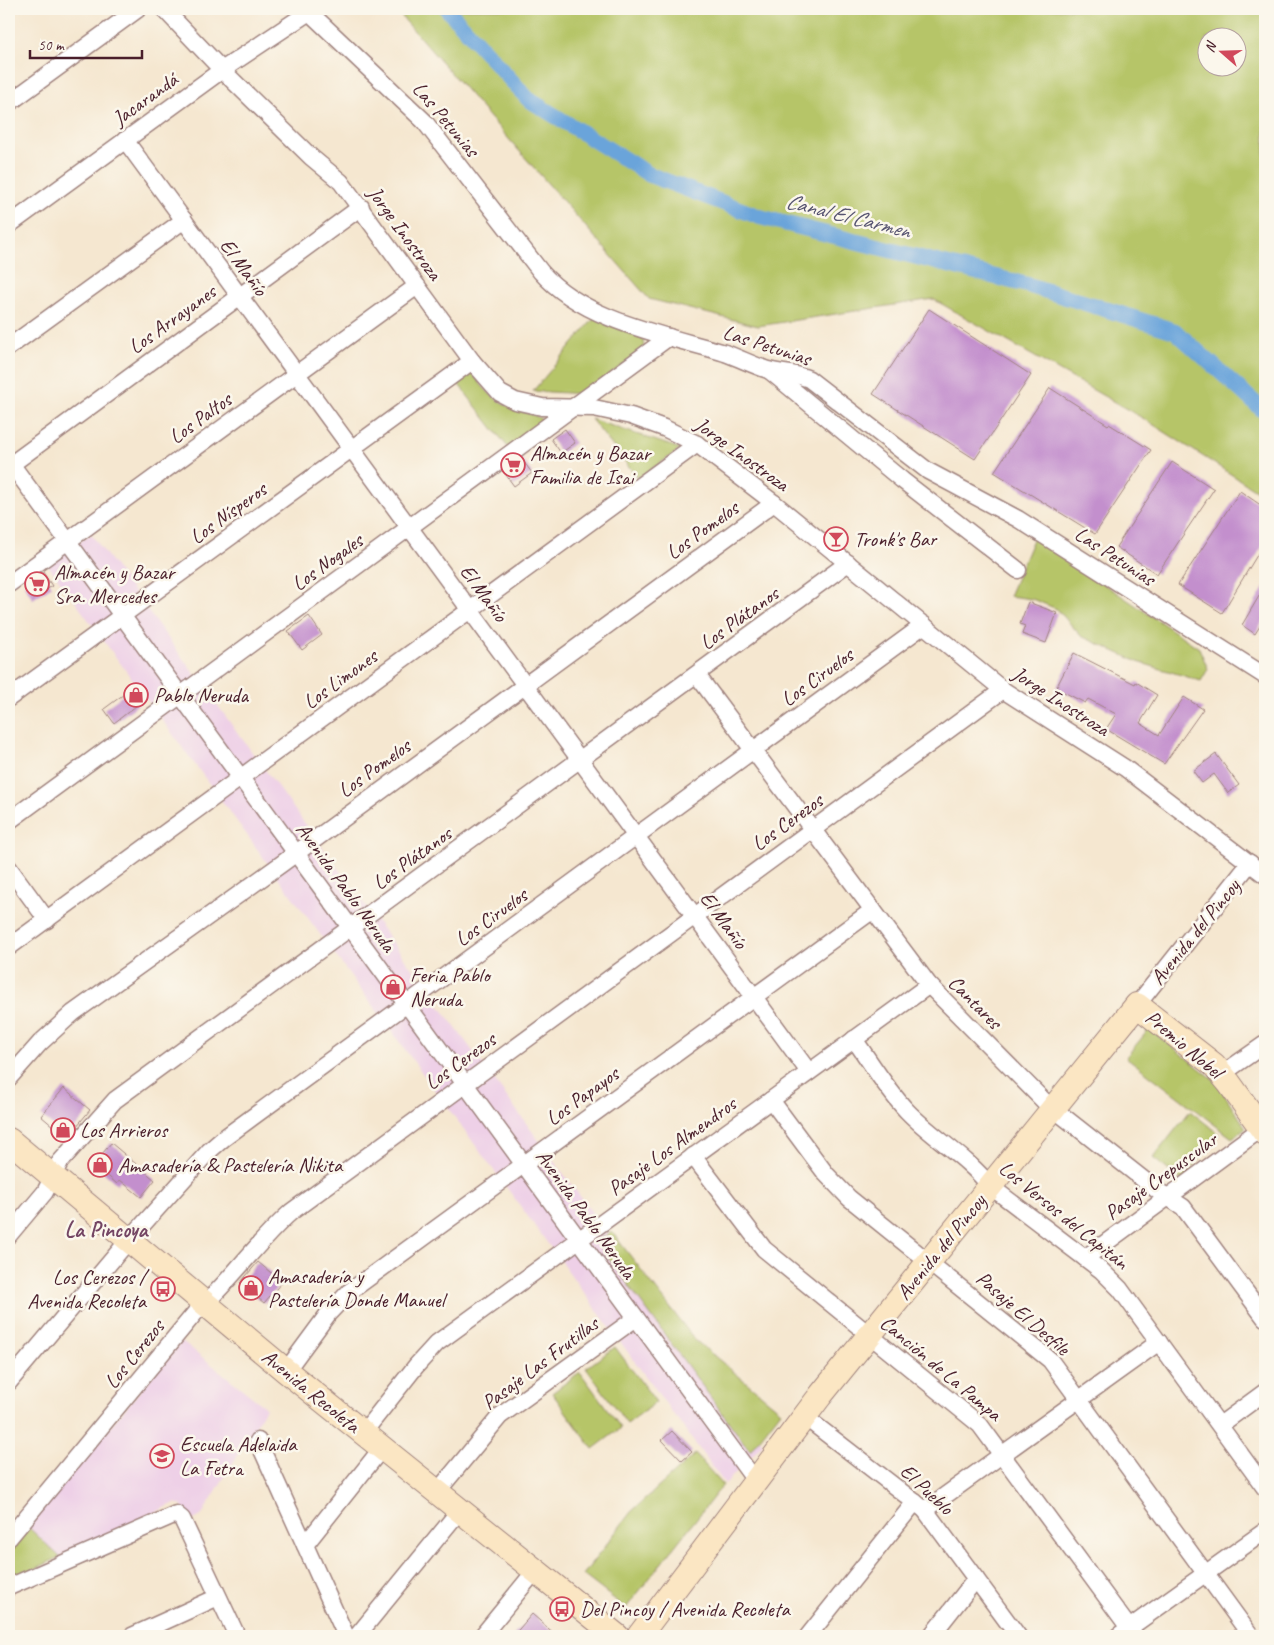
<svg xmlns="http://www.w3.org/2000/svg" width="1274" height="1645" font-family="Caveat,sans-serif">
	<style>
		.built { fill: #eed0e7 }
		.green { fill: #b6c567; stroke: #807249; fill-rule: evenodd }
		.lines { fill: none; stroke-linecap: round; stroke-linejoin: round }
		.canal { stroke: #6ba4da; stroke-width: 16 }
		.building { fill: #c38fcd }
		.street-casing { stroke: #a0837e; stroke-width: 19 }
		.secondary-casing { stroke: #a0837e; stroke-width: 26 }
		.street { stroke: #fff; stroke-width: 16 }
		.secondary { stroke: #fbe6c3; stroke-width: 24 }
		.labels { text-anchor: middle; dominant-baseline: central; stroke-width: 5; stroke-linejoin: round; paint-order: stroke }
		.street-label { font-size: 21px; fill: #4a1f2b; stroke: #fbf7ec }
		.poi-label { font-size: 21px; fill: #4a1f2b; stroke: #fbf7ec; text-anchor: start }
		.water-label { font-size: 22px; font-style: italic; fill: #575471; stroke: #fbf7ec }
		.neighbourhood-label { font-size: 22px; font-weight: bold; fill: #744664; stroke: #fbf7ec }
	</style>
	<rect width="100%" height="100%" fill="#fbf7ec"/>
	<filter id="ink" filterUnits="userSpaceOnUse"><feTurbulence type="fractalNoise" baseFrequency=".02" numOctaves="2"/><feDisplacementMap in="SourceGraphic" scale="10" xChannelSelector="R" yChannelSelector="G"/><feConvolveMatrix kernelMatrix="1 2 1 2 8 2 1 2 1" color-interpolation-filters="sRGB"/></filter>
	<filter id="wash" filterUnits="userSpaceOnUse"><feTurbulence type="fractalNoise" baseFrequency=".0096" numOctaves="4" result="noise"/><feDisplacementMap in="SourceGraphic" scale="20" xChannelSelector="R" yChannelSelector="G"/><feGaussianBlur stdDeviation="1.12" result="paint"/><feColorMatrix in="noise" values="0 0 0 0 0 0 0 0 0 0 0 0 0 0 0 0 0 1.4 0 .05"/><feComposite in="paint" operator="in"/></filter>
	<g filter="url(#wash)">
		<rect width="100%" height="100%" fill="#f5e7d0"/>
		<g class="built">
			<polygon points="91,534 763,1444 725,1484 48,565"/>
			<polygon points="182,1341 266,1408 201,1516 190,1522 181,1505 175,1503 60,1557 27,1526"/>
		</g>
		<g class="green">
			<path d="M395,9h870v487l-119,-76 -213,-121 -175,27 -109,-27zM1206,38h30v30h-30z"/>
			<polygon points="596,316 643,338 644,349 583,394 533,391"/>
			<path d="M471,371c12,18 24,30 45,39 11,4 20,3 28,12l-34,28 -54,-69z"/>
			<polygon points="591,419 681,449 638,478"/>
			<polygon points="1034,537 1199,648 1208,669 1201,681 1138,662 1081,636 1057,609 1032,599 1009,596"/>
			<polygon points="1149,1029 1216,1081 1246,1128 1232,1138 1126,1057"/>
			<polygon points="1190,1111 1219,1134 1182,1181 1153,1158"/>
			<polygon points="612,1232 695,1340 781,1411 750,1451 596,1241"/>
			<polygon points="615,1347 656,1402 627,1424 586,1368"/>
			<polygon points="580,1372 621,1428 593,1449 552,1393"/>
			<polygon points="695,1454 723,1485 626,1608 583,1575 631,1512"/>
			<polygon points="27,1526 60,1557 9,1581 9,1548"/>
		</g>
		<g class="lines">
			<polyline class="canal" points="447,9 528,99 650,175 760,217 1031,286 1175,331 1265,412"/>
		</g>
		<g id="blocks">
			<g class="building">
				<polygon points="929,309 1031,375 975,459 873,394"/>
				<polygon points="1050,388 1108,425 1109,424 1151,450 1095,534 994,472"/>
				<polygon points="565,429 575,443 561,453 551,439"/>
				<polygon points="521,458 532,473 514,486 503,471"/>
				<polygon points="1172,462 1214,489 1157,574 1116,547"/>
				<polygon points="1240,491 1265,508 1265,542 1222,613 1178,585"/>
				<polygon points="43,572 52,586 33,599 24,585"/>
				<polygon points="1265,586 1265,618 1255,634 1242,625"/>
				<polygon points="1028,602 1057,613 1046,643 1022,634 1025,626 1020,624"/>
				<polygon points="309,616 322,635 302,650 288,631"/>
				<polygon points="1074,653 1135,684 1136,682 1157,695 1140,723 1159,735 1184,697 1203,709 1164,764 1106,729 1116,714 1088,699 1085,703 1056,688"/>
				<polygon points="135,686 145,699 114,723 104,709"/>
				<polygon points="1216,754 1239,785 1228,793 1214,774 1202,783 1193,771"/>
				<polygon points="64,1088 90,1110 67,1138 41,1116"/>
				<polygon points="111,1143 155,1180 141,1197 120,1180 117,1184 94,1164"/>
				<polygon points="258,1262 282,1282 264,1303 240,1283"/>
				<polygon points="672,1431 692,1452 682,1461 662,1440"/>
				<polygon points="532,1614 557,1636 513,1636"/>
			</g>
		</g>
	</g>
	<g filter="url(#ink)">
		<use href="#blocks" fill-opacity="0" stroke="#a0837e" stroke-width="1"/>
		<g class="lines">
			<g class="street-casing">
				<g id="street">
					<polyline points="164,9 222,70 311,157 341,182 472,361 500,393 515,401 542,407 594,408 631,416 664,428 697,444 774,503 1003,690 1125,768 1265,875"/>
					<path d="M306,9l118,112 117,151c43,49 124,63 184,81 14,5 28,12 43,17 14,4 28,3 41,9l119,92 90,48 247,157"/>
					<polyline points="9,103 138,9"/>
					<polyline points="125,140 809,1072"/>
					<polyline points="9,225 222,70 309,12"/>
					<polyline points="9,347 184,220"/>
					<polyline points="770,371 902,480 1018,570"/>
					<polyline points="9,461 757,1483"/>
					<polyline points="9,466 361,207"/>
					<polyline points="9,584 417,286"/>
					<polyline points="697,675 929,985 1045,1102 1158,1191 1183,1207 1265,1318"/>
					<polyline points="9,698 472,361"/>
					<polyline points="9,821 669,337"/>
					<polyline points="9,868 47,920"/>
					<polyline points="9,947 697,444"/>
					<polyline points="1137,1005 1250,863"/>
					<path d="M854,1039c17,24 33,51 53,72 26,27 60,46 83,75l112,85 18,18 145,199"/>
					<polyline points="1222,1074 1265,1044"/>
					<polyline points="9,1078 40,1043 73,1013 280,865 774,503"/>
					<polyline points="771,1100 826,1174 849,1198 1050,1360 1251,1636"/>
					<polyline points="693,1156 764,1249 980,1425 1135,1636"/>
					<polyline points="9,1235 45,1192 60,1162 115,1100 848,563"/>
					<polyline points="1085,1258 1262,1128"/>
					<polyline points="286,1371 328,1314 349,1292 873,910"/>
					<polyline points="9,1382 128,1241 209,1151 224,1138 924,625"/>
					<polyline points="805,1417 925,1510 1018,1636"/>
					<polyline points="1220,1425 1265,1392"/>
					<polyline points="363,1433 416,1366 437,1343 929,985"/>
					<polyline points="258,1441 346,1636"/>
					<polyline points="437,1492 500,1416 636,1318"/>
					<polyline points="925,1510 1159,1342"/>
					<path d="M9,1538l186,-225c35,-31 61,-70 96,-101l712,-522"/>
					<polyline points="305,1545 382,1448"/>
					<polyline points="9,1587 176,1514 182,1519 237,1636"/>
					<polyline points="132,1636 218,1597"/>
					<polyline points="357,1636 460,1510"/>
					<polyline points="482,1636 535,1571"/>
					<polyline points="808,1636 915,1502"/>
					<polyline points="931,1636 976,1579"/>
					<polyline points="1118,1636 1265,1531"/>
				</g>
			</g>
			<g class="secondary-casing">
				<g id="secondary">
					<polyline points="9,1140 286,1371 617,1636"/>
					<polyline points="639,1636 820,1396 1137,1005 1214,1065 1229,1083 1265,1133"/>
				</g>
			</g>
			<use href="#street" class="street"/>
			<use href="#secondary" class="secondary"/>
		</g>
	</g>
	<defs>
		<g id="supermarket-ring" transform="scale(1.25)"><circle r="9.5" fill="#fbf7ec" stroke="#d1495b" stroke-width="1.5"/><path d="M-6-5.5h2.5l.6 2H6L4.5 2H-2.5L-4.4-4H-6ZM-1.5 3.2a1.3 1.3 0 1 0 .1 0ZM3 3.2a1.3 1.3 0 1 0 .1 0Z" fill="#d1495b"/></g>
		<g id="bar-ring" transform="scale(1.25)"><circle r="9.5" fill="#fbf7ec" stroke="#d1495b" stroke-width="1.5"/><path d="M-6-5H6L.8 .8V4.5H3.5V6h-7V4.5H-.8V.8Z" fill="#d1495b"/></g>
		<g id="shop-ring" transform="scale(1.25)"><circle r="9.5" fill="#fbf7ec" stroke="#d1495b" stroke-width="1.5"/><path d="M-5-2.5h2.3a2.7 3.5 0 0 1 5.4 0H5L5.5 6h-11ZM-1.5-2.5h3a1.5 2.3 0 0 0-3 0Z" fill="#d1495b"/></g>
		<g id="bus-ring" transform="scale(1.25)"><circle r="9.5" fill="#fbf7ec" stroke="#d1495b" stroke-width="1.5"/><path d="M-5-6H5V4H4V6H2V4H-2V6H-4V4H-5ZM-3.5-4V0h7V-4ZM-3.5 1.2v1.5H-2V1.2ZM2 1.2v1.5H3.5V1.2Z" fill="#d1495b"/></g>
		<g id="school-ring" transform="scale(1.25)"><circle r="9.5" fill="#fbf7ec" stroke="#d1495b" stroke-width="1.5"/><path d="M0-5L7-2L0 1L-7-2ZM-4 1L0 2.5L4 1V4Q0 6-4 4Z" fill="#d1495b"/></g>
	</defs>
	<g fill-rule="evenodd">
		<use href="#supermarket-ring" x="513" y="465"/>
		<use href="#bar-ring" x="836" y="539"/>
		<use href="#supermarket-ring" x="37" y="584"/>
		<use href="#shop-ring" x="136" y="695"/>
		<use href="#shop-ring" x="393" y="987"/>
		<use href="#shop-ring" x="63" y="1130"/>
		<use href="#shop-ring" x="100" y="1165"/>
		<use href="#shop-ring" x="251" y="1288"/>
		<use href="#bus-ring" x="163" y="1289"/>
		<use href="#school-ring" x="162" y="1456"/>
		<use href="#bus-ring" x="562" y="1609"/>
	</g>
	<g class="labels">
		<g class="street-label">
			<text transform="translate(145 99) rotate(-36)">Jacarandá</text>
			<text transform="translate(446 119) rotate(50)">Las Petunias</text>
			<text transform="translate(405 233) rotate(54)">Jorge Inostroza</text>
			<text transform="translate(244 267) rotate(54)">El Mañío</text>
			<text transform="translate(172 319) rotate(-36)">Los Arrayanes</text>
			<text transform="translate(767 345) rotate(18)">Las Petunias</text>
			<text transform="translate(200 418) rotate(-36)">Los Paltos</text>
			<text transform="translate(742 454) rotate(36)">Jorge Inostroza</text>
			<text transform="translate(228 513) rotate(-36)">Los Nísperos</text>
			<text transform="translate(702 530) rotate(-36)">Los Pomelos</text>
			<text transform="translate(1115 556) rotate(33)">Las Petunias</text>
			<text transform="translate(327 562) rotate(-36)">Los Nogales</text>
			<text transform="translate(484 593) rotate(54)">El Mañío</text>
			<text transform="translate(739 618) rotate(-36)">Los Plátanos</text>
			<text transform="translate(817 677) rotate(-36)">Los Ciruelos</text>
			<text transform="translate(340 679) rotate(-36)">Los Limones</text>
			<text transform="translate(1061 701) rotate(33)">Jorge Inostroza</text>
			<text transform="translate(374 768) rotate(-36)">Los Pomelos</text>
			<text transform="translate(787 822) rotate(-36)">Los Cerezos</text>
			<text transform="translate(412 858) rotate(-36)">Los Plátanos</text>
			<text transform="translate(346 887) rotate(54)">Avenida Pablo Neruda</text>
			<text transform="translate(491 917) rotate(-36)">Los Ciruelos</text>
			<text transform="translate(724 920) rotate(54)">El Mañío</text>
			<text transform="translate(1195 932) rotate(-51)">Avenida del Pincoy</text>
			<text transform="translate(975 1002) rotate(45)">Cantares</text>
			<text transform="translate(1184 1044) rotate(40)">Premio Nobel</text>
			<text transform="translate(460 1061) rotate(-36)">Los Cerezos</text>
			<text transform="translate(582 1096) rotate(-36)">Los Papayos</text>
			<text transform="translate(672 1146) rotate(-36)">Pasaje Los Almendros</text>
			<text transform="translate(1161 1176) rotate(-36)">Pasaje Crepuscular</text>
			<text transform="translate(586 1214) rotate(54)">Avenida Pablo Neruda</text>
			<text transform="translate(1064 1215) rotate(39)">Los Versos del Capitán</text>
			<text transform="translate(941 1247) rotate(-51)">Avenida del Pincoy</text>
			<text transform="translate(1023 1313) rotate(41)">Pasaje El Desfile</text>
			<text transform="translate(134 1354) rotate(-51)">Los Cerezos</text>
			<text transform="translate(540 1363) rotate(-37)">Pasaje Las Frutillas</text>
			<text transform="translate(941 1368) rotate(40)">Canción de La Pampa</text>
			<text transform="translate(311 1391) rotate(39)">Avenida Recoleta</text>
			<text transform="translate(927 1489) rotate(43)">El Pueblo</text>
		</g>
		<g class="poi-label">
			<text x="530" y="453">Almacén y Bazar<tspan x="530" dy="24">Familia de Isai</tspan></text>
			<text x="854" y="539">Tronk's Bar</text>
			<text x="54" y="572">Almacén y Bazar<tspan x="54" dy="24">Sra. Mercedes</tspan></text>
			<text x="154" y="695">Pablo Neruda</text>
			<text x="410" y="975">Feria Pablo<tspan x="410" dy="24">Neruda</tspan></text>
			<text x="80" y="1130">Los Arrieros</text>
			<text x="118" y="1165">Amasadería &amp; Pastelería Nikita</text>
			<text x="268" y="1276">Amasadería y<tspan x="268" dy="24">Pastelería Donde Manuel</tspan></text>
			<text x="146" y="1277" text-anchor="end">Los Cerezos /<tspan x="146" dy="24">Avenida Recoleta</tspan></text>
			<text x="180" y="1444">Escuela Adelaida<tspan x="180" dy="24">La Fetra</tspan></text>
			<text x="580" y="1609">Del Pincoy / Avenida Recoleta</text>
		</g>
		<g class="water-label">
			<text transform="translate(848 216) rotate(14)">Canal El Carmen</text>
		</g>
		<g class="neighbourhood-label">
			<text x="106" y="1230">La Pincoya</text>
		</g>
	</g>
	<rect width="1274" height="1645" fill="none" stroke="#fbf7ec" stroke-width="30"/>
	<g transform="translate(1222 52) rotate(290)"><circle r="24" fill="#fbf7ec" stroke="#b4a19f"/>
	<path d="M0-4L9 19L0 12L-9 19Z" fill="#d1495b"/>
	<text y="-8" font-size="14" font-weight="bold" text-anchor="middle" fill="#4a1f2b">N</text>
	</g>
	<path d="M30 50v8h112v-8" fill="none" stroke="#4a1f2b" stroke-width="2.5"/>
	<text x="38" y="50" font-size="15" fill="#4a1f2b" stroke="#fbf7ec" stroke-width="4" paint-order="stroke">50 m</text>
</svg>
